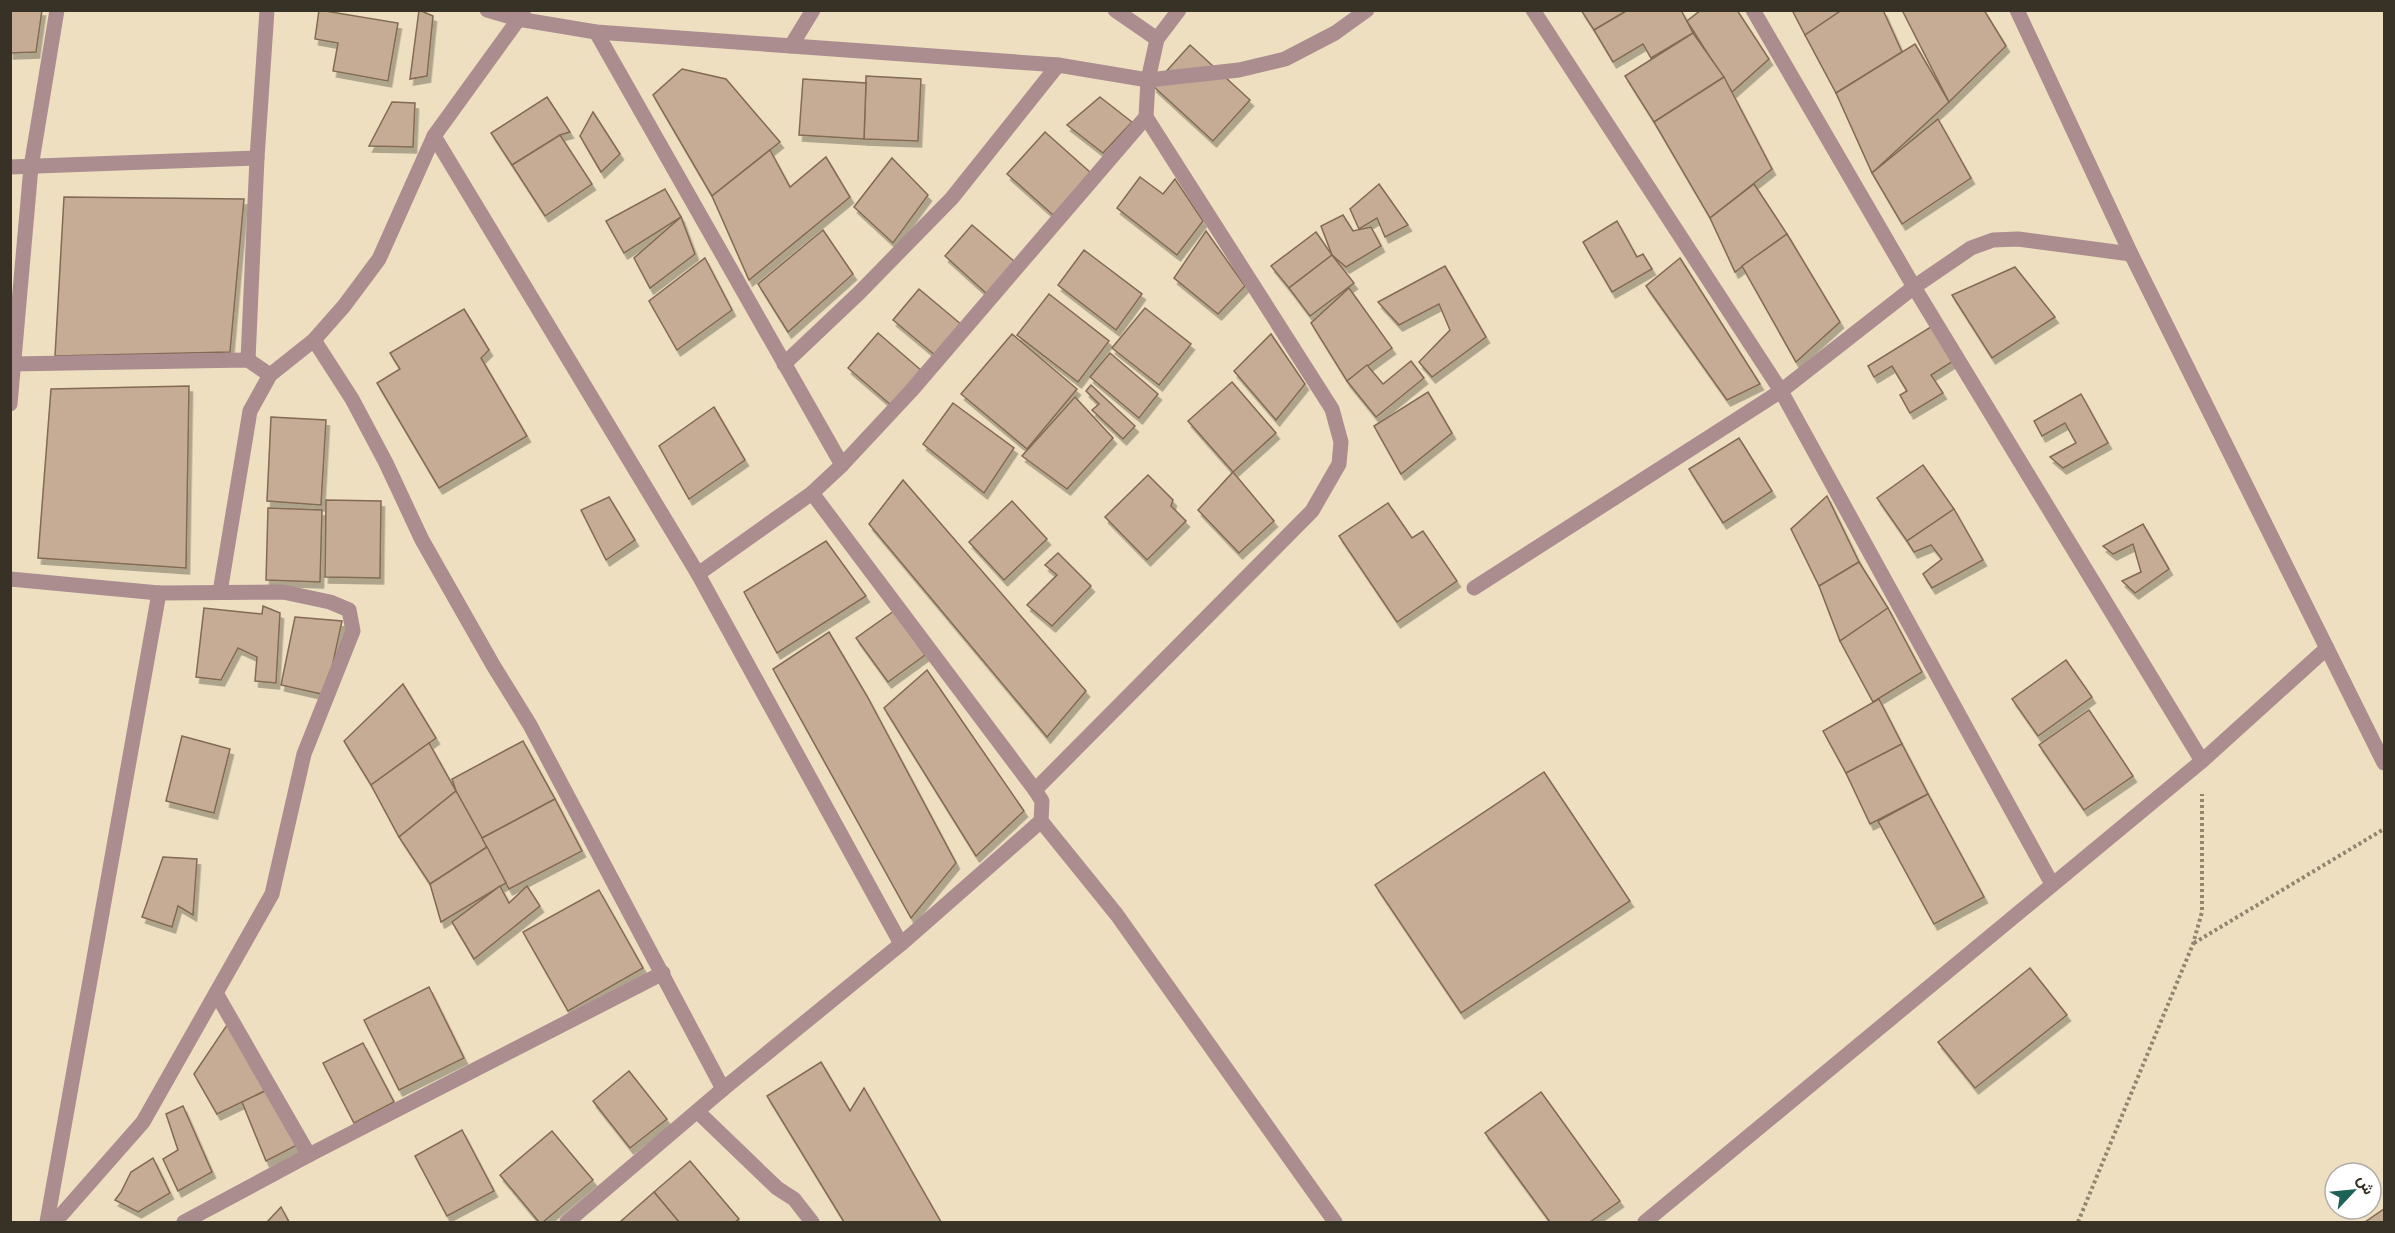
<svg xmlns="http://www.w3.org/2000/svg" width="2395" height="1233" font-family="Poppins,Vazirmatn,sans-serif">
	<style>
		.building { fill: #c6ac94; stroke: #826a53; stroke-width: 1.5; filter: url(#shadow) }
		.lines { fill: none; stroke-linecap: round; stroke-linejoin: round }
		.path { stroke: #908670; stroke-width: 4; stroke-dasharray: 3 3; stroke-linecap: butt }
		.minor { stroke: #ab8d90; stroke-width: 15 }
	</style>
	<defs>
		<filter id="shadow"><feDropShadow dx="3.5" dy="6" stdDeviation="0" flood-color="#0004"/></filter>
	</defs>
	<rect width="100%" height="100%" fill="#eddfbf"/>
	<g class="building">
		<polygon points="10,10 42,10 36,52 10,53"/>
		<polygon points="319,10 398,23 388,81 333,71 338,43 315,39"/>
		<polygon points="419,10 433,16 427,76 410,79"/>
		<polygon points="1581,10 1628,10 1594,30"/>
		<polygon points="1628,10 1681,10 1693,33 1651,58 1643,44 1613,62 1594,30"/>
		<polygon points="1701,10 1737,10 1769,59 1732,92 1687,21"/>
		<polygon points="1792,10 1842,10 1805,35"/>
		<polygon points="1842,10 1883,10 1902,52 1836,93 1805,35"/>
		<polygon points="1902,10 1984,10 2006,46 1949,102"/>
		<polygon points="1693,33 1724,77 1654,122 1625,76"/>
		<polygon points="1915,44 1949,102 1872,173 1836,93"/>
		<polygon points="1190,45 1250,100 1213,141 1153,86"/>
		<polygon points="682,69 726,79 780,142 712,196 653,95"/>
		<polygon points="866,76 921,79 918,141 864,139"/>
		<polygon points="1724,77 1772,169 1710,218 1654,122"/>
		<polygon points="803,79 866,83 864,139 799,135"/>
		<polygon points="547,97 570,132 560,135 512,165 491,133"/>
		<polygon points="1100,97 1132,122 1103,153 1067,125"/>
		<polygon points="392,102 415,103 413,147 369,146"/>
		<polygon points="593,112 620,154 601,172 580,136"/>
		<polygon points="1938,119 1971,178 1902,224 1872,173"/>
		<polygon points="1045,132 1091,173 1053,215 1007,174"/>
		<polygon points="560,135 592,184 545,216 512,165"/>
		<polygon points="770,150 790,187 826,157 850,197 749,280 712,196"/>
		<polygon points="892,158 928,195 893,243 854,207"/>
		<polygon points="1140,177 1163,194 1175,179 1203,221 1177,255 1117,208"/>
		<polygon points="1379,184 1408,225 1385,237 1377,218 1359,229 1350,209"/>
		<polygon points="1754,184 1787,234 1735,272 1710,218"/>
		<polygon points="665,189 681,217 624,253 606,221"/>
		<polygon points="64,197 244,199 230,352 55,356"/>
		<polygon points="1343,215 1353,231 1371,227 1381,246 1346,267 1332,255 1321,226"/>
		<polygon points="681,217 695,254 650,288 634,258"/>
		<polygon points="1617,221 1637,257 1643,254 1652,269 1612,292 1583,242"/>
		<polygon points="972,225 1015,262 987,294 945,256"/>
		<polygon points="823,230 853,274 788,332 758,284"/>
		<polygon points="1206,231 1245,286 1218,314 1174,278"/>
		<polygon points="1316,232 1332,255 1289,288 1271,266"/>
		<polygon points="1787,234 1840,322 1796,362 1742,266"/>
		<polygon points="1084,250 1142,294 1116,330 1058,285"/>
		<polygon points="1332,255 1354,283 1310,316 1289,288"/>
		<polygon points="705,258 732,310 677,350 649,301"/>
		<polygon points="1680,258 1760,384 1727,400 1646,286"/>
		<polygon points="1445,266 1486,337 1432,377 1419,362 1450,330 1439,304 1399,325 1378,302"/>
		<polygon points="2015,267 2055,317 1992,358 1952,295"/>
		<polygon points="1349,288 1392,348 1347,381 1311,323"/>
		<polygon points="919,289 962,325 936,356 893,320"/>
		<polygon points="1049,294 1109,341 1078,382 1017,335"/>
		<polygon points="1145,308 1191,344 1159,385 1112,348"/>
		<polygon points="464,309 489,350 481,358 527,436 439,488 377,383 400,369 390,353"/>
		<polygon points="1934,325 1955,360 1931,375 1943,393 1910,413 1900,395 1907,391 1892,366 1874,377 1868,366"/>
		<polygon points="878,333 922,371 892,406 848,368"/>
		<polygon points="1012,334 1077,389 1027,449 961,394"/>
		<polygon points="1271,334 1305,384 1276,420 1234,371"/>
		<polygon points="1110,353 1158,394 1139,418 1090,377"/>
		<polygon points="1411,361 1424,378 1376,417 1347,381 1367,365 1383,384"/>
		<polygon points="1232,382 1276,433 1233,472 1188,421"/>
		<polygon points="1091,385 1135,426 1123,439 1092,410 1099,404 1086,391"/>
		<polygon points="189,386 186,568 38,558 51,389"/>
		<polygon points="1428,392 1452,433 1401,474 1374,426"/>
		<polygon points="2081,394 2108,443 2063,468 2050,457 2076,443 2065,423 2042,436 2034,421"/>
		<polygon points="1075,397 1113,438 1067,489 1022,456"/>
		<polygon points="953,403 1014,448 984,493 923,444"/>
		<polygon points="714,407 745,460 689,499 659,446"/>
		<polygon points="271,417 326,420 321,505 267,501"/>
		<polygon points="1739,438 1772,491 1723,523 1689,469"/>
		<polygon points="1923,465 1954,509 1907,541 1877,498"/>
		<polygon points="1233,472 1274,521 1239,553 1198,510"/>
		<polygon points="1148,475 1173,500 1171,506 1186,521 1147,560 1105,517"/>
		<polygon points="903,480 1086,691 1047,737 869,524"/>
		<polygon points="1827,496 1859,562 1819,586 1791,529"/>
		<polygon points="609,497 635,540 606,560 581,510"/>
		<polygon points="326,500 381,501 380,578 325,577"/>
		<polygon points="1012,501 1047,539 1004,580 969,542"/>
		<polygon points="1388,503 1412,538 1423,531 1457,581 1397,622 1339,536"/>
		<polygon points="268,508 322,510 320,582 266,580"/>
		<polygon points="1954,509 1983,560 1932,588 1923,574 1942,559 1931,545 1914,552 1907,541"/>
		<polygon points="2143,524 2169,569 2135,593 2122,581 2141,572 2133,544 2113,554 2103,546"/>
		<polygon points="826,541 866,596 777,653 744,592"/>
		<polygon points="1058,553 1091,586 1052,626 1027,605 1057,575 1045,565"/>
		<polygon points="1859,562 1888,608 1840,641 1819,586"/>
		<polygon points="263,606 280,613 276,683 255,681 257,657 238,648 221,680 196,677 204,608 262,614"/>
		<polygon points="1888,608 1922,672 1873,702 1840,641"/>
		<polygon points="894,611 925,655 888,682 856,638"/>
		<polygon points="295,617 342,621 326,695 281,685"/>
		<polygon points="829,632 867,696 956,863 911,918 773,669"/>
		<polygon points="2066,660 2092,697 2038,736 2012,699"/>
		<polygon points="927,670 1024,811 976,856 884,708"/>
		<polygon points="403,684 436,738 371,785 344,741"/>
		<polygon points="1879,699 1902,744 1846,773 1823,731"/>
		<polygon points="2089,710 2133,776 2084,810 2039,745"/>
		<polygon points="182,736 230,749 214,813 166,801"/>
		<polygon points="523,741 555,799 482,838 456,791 452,779"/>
		<polygon points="429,743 456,791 399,837 371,785"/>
		<polygon points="1902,744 1928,794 1870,824 1846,773"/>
		<polygon points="1544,772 1630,901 1461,1013 1375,885"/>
		<polygon points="456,791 487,847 430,884 399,837"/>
		<polygon points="1928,794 1984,897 1934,924 1878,821"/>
		<polygon points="555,799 582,851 509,889 482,838"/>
		<polygon points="487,847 506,883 441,922 430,884"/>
		<polygon points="163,857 197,859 193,915 178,906 172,927 142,917"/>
		<polygon points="500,886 509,903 527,886 540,906 474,959 452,922"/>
		<polygon points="599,890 643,968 568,1011 523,932"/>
		<polygon points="2030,968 2067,1015 1975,1088 1938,1042"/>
		<polygon points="429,987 464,1058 399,1090 364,1020"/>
		<polygon points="227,1025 269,1089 217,1114 194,1074"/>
		<polygon points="363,1043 394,1102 354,1123 323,1063"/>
		<polygon points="821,1062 850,1111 864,1088 941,1222 844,1222 767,1096"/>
		<polygon points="629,1071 667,1119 630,1148 593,1101"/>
		<polygon points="269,1089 301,1143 266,1161 242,1102"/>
		<polygon points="1541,1092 1620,1201 1590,1222 1550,1222 1485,1133"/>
		<polygon points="183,1106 212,1172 178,1191 163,1159 178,1150 166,1114"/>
		<polygon points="462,1130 494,1191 447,1216 415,1156"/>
		<polygon points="552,1131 593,1180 543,1222 539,1222 500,1175"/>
		<polygon points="153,1158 170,1193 138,1212 115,1200 121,1192 131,1172"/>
		<polygon points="690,1161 739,1219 735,1222 679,1222 654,1192"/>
		<polygon points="654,1192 679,1222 620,1222"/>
		<polygon points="281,1207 289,1222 267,1222"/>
		<polygon points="2384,1209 2384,1222 2365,1222"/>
	</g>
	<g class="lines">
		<g class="path">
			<polyline points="2194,943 2384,829"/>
			<polyline points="2078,1222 2193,944 2202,912 2202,794"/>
		</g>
		<g class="minor">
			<polyline points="487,10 518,19 596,32 1058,65 1148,80 1239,70 1285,59 1335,33 1367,10"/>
			<polyline points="1115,10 1157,39"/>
			<polyline points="1533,10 1781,391 2052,884"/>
			<polyline points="1753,10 1914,287 2202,761"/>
			<polyline points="2017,10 2131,254 2384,763"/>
			<polyline points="596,32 842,465"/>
			<polyline points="791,46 813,10"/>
			<polyline points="434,136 698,574 901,944"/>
			<polyline points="10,167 257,158"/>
			<polyline points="314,340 352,399 386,463 422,540 493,665 530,725 723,1089"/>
			<polyline points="248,360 257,158 267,10"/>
			<polyline points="10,364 248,360 270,375"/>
			<polyline points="784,364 859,293 952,198 1058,65"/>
			<polyline points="10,404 31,167 57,10"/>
			<polyline points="698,574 812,493 842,465 911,391 1146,117 1148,80 1157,39 1179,10"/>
			<polyline points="10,579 159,593 283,592 330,602 349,610 353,631 304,754 272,894 143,1122 55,1222"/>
			<polyline points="1474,588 1781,391 1914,287 1971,248 1993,240 2018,239 2131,254"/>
			<polyline points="220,592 250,411 270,375 314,340 344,306 379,259 434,136 523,13"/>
			<polyline points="1035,790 1312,511 1339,464 1341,442 1332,409 1146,117"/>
			<polyline points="1041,821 1117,915 1335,1222"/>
			<polyline points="216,993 309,1155"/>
			<polyline points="698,1112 777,1188 794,1199 812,1222"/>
			<polyline points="47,1222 159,593"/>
			<polyline points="184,1222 309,1155 663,973"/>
			<polyline points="567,1222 723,1089 901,944 1041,821 1042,801 1035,790 812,493"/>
			<polyline points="1645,1222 2202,761 2327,648"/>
		</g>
	</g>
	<rect width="2395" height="1233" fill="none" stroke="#373225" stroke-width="24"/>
	<g transform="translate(2353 1191) rotate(64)"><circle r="28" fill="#ffffff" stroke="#afada8" stroke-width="1.5"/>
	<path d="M0-4.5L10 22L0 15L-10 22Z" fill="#1c6255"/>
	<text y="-9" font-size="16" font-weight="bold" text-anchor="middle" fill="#373225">ش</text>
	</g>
</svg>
